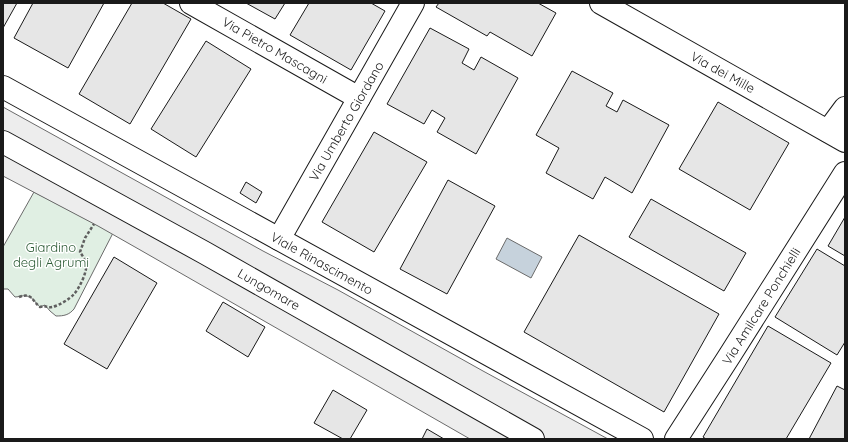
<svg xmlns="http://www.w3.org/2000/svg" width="848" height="442" font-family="Quicksand,sans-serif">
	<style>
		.green { fill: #e0efe3; stroke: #6a6a6a }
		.parking { fill: #ededed; stroke: #6a6a6a }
		.water { fill: #c6d2dc; stroke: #6a6a6a }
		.building { fill: #e6e6e6; stroke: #1a1a1a }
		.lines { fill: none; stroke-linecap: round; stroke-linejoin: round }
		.minor-casing { stroke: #1a1a1a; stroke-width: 24 }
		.path { stroke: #5f5f5f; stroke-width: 2.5; stroke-dasharray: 3 2; stroke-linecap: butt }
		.minor { stroke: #fff; stroke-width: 22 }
		.labels { text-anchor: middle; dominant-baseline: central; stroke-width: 3; stroke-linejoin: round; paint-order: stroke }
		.street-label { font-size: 13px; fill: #1a1a1a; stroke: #fff }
		.park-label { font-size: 13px; fill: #2b5a34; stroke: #fff }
	</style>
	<rect width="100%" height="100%" fill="#fff"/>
	<path class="green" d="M34,192l79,41 -39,76c-5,6 -10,7 -18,7l-6,-5 -5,-6 -5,2c-5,-4 -7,-11 -14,-11 -3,-1 -7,1 -11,1l-7,-8h-5v-42z"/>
	<polygon class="parking" points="3,107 263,251 338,290 483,371 608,439 470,439 142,251 98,226 3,176"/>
	<polygon class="water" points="507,238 542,257 531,278 496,259"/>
	<g class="building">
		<polygon points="3,3 17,3 3,28"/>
		<polygon points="33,3 104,3 68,68 14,38"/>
		<polygon points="132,3 163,3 191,19 130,124 79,94"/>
		<polygon points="246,3 285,3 275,19"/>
		<polygon points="309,3 371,3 385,11 351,70 290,35"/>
		<polygon points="439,3 538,3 556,13 532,56 490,32 487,36 436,7"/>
		<polygon points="430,28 469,49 462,63 474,70 481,57 518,78 476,154 437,132 445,118 432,110 424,124 387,104"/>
		<polygon points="206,41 251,69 196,157 151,129"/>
		<polygon points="572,71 613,93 606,106 617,112 623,100 669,125 632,193 605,177 593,199 546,173 559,148 536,135"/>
		<polygon points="718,102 789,143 750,210 679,169"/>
		<polygon points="374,132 427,162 374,252 322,222"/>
		<polygon points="448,180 495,206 447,294 400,269"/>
		<polygon points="246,182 262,192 256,203 240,193"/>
		<polygon points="651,199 746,253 724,291 629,237"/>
		<polygon points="845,217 845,256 828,246"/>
		<polygon points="579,235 719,314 664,412 524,332"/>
		<polygon points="817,249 845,266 845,342 837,355 775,317"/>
		<polygon points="114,257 157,283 107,369 64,344"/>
		<polygon points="223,302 265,327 248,357 206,331"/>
		<polygon points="768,326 831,363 786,439 706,439 703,437"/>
		<polygon points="837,386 845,390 845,439 809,439"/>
		<polygon points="333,390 367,410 350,439 343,439 314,423"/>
		<polygon points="427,429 444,439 422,439"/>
	</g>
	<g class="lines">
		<g class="minor-casing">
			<g id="minor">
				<polyline points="191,3 359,98"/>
				<polyline points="601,3 845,141"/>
				<polyline points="3,87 642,439"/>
				<polyline points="828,131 845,108"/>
				<polyline points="3,142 205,253 533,439"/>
				<polyline points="279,239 413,3"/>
				<polyline points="676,439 730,355 845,173"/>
			</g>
		</g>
		<path class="path" d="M19,297c13,-5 13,4 21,10 6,-2 7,1 12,0 6,-1 18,-8 22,-13 5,-5 14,-23 12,-31 -1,-4 -4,-8 -6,-11l5,-14 9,-14"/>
		<use href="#minor" class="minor"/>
	</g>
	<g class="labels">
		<g class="street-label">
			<text transform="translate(275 50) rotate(30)">Via Pietro Mascagni</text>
			<text transform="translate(723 72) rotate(29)">Via dei Mille</text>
			<text transform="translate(346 121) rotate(-60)">Via Umberto Giordano</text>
			<text transform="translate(322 263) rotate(29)">Viale Rinascimento</text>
			<text transform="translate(269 289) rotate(30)">Lungomare</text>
			<text transform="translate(761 306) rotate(-58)">Via Amilcare Ponchielli</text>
		</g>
		<g class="park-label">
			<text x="51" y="247">Giardino<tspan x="51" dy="15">degli Agrumi</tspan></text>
		</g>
	</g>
	<rect width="848" height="442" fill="none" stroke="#1a1a1a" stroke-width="8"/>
</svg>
